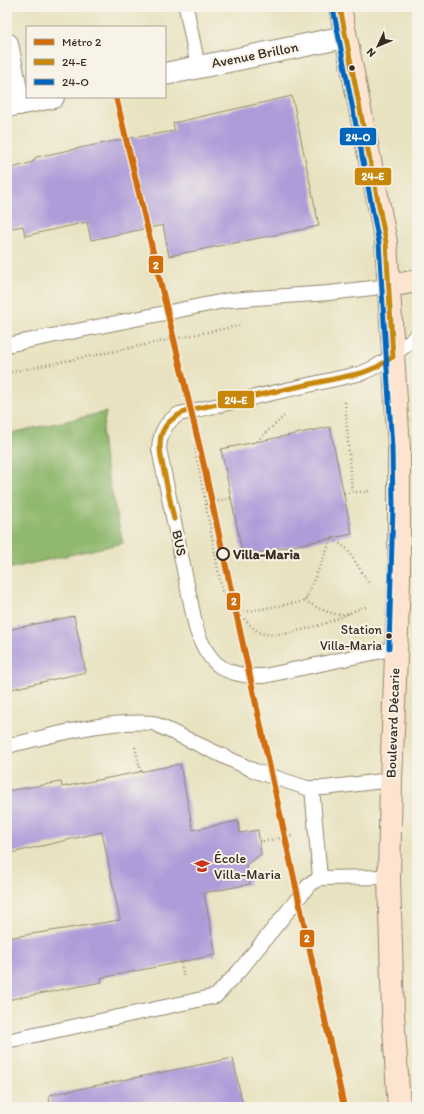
<svg xmlns="http://www.w3.org/2000/svg" width="424" height="1114" font-family="Itim,sans-serif">
	<style>
		.forest { fill: #90b86e; stroke: #667146 }
		.building { fill: #ae9cd9 }
		.lines { fill: none; stroke-linecap: round; stroke-linejoin: round }
		.service-casing { stroke: #92866f; stroke-width: 16 }
		.minor-casing { stroke: #92866f; stroke-width: 24 }
		.secondary-casing { stroke: #92866f; stroke-width: 24 }
		.path { stroke: #92866f; stroke-width: 2.5; stroke-dasharray: 1 3; stroke-linecap: butt }
		.service { stroke: #fff; stroke-width: 14 }
		.minor { stroke: #fff; stroke-width: 22 }
		.secondary { stroke: #fde4d0; stroke-width: 22 }
		.bus-1-casing { stroke: #f7f3e8; stroke-width: 8 }
		.bus-2-casing { stroke: #f7f3e8; stroke-width: 8 }
		.bus-1 { stroke: #c88708; stroke-width: 5 }
		.bus-2 { stroke: #0065bd; stroke-width: 5 }
		.metro-1-casing { stroke: #f7f3e8; stroke-width: 9 }
		.metro-1 { stroke: #d06d07; stroke-width: 6 }
		.bus-dot { fill: #3b2a1e; stroke: #f7f3e8; stroke-width: 1.5 }
		.stop-dot { fill: #f7f3e8; stroke: #3b2a1e; stroke-width: 2 }
		.labels { text-anchor: middle; dominant-baseline: central; stroke-width: 4; stroke-linejoin: round; paint-order: stroke }
		.bus-label { font-size: 13px; fill: #3b2a1e; stroke: #f7f3e8; text-anchor: end }
		.street-label { font-size: 14px; fill: #3b2a1e; stroke: #f7f3e8 }
		.stop-label { font-size: 14px; font-weight: bold; fill: #3b2a1e; stroke: #f7f3e8; text-anchor: start }
		.poi-label { font-size: 14px; fill: #3b2a1e; stroke: #f7f3e8; text-anchor: start }
		.line-badge { stroke: #f7f3e8; stroke-width: 1.5 }
		.badge-label { font-size: 11px; text-anchor: middle; font-weight: bold; fill: #fff }
	</style>
	<rect width="100%" height="100%" fill="#f7f3e8"/>
	<filter id="ink" filterUnits="userSpaceOnUse"><feTurbulence type="fractalNoise" baseFrequency=".025" numOctaves="2"/><feDisplacementMap in="SourceGraphic" scale="8" xChannelSelector="R" yChannelSelector="G"/><feConvolveMatrix kernelMatrix="1 2 1 2 8 2 1 2 1" color-interpolation-filters="sRGB"/></filter>
	<filter id="wash" filterUnits="userSpaceOnUse"><feTurbulence type="fractalNoise" baseFrequency=".012" numOctaves="4" result="noise"/><feDisplacementMap in="SourceGraphic" scale="16" xChannelSelector="R" yChannelSelector="G"/><feGaussianBlur stdDeviation="0.9" result="paint"/><feColorMatrix in="noise" values="0 0 0 0 0 0 0 0 0 0 0 0 0 0 0 0 0 1.4 0 .05"/><feComposite in="paint" operator="in"/></filter>
	<g filter="url(#wash)">
		<rect width="100%" height="100%" fill="#e8e2c0"/>
		<polygon class="forest" points="106,412 102,434 105,463 123,543 7,569 7,434"/>
		<g id="blocks">
			<g class="building">
				<polygon points="292,96 319,226 169,256 163,225 91,240 87,222 25,236 23,226 7,229 7,172 11,171 12,168 33,162 36,157 119,140 175,131 173,123"/>
				<polygon points="330,427 352,534 243,556 221,449"/>
				<polygon points="74,616 86,672 7,690 7,630"/>
				<polygon points="180,764 193,830 238,821 240,833 258,830 261,854 246,865 250,884 204,893 216,955 101,978 102,982 7,1000 7,938 120,920 102,832 7,854 7,791 61,782 62,787"/>
				<polygon points="233,1058 243,1107 50,1107 49,1095"/>
			</g>
		</g>
	</g>
	<g filter="url(#ink)">
		<use href="#blocks" fill-opacity="0" stroke="#92866f" stroke-width="1"/>
		<g class="lines">
			<g class="service-casing">
				<g id="service">
					<polyline points="186,7 198,67"/>
					<polyline points="7,345 229,300 329,293 389,286"/>
					<path d="M396,648l-132,28c-39,1 -56,-11 -68,-48l-37,-179c1,-16 6,-26 20,-35l183,-41c22,-9 38,-22 55,-38"/>
					<path d="M7,746c48,-11 97,-26 146,-23l102,48 52,17h17l67,-8"/>
					<polyline points="312,788 320,878"/>
					<polyline points="7,1041 216,996 240,970 308,886 320,878 389,877"/>
				</g>
			</g>
			<g class="minor-casing">
				<g id="minor">
					<polyline points="7,44 19,104"/>
					<polyline points="165,74 345,37"/>
					<polyline points="7,106 53,97"/>
				</g>
			</g>
			<g class="secondary-casing">
				<g id="secondary">
					<polyline points="340,7 386,242 399,448 399,580 391,780 389,877 393,1013 399,1107"/>
					<polyline points="389,286 417,281"/>
				</g>
			</g>
			<g class="path">
				<polyline points="7,373 242,325"/>
				<polyline points="345,402 352,493"/>
				<path d="M200,435l-4,3 -1,9 27,144c6,11 10,18 22,21l61,-11 27,-63 15,11 22,34"/>
				<polyline points="257,441 284,416"/>
				<polyline points="344,493 371,491"/>
				<polyline points="206,504 231,498"/>
				<path d="M305,601c14,7 29,17 45,12 7,-3 11,-6 18,-6"/>
				<path d="M236,610c7,7 16,19 25,23 17,7 72,-11 89,-20"/>
				<polyline points="135,747 141,772"/>
				<polyline points="259,842 292,836"/>
				<polyline points="181,963 184,978"/>
			</g>
			<use href="#service" class="service"/>
			<use href="#minor" class="minor"/>
			<use href="#secondary" class="secondary"/>
			<g class="bus-1-casing">
				<path id="bus-1" d="M174,519c-3,-14 -6,-28 -9,-43 -7,-31 -12,-52 24,-66l173,-37 15,-6 16,-10 -7,-115 -46,-235"/>
			</g>
			<g class="bus-2-casing">
				<polyline id="bus-2" points="333,8 379,243 392,448 393,505 389,648"/>
			</g>
			<use href="#bus-1" class="bus-1"/>
			<use href="#bus-2" class="bus-2"/>
			<g class="metro-1-casing">
				<polyline id="metro-1" points="116,97 202,457 344,1107"/>
			</g>
			<use href="#metro-1" class="metro-1"/>
		</g>
	</g>
	<defs>
		<g id="school-bare" transform="scale(1.2)"><path d="M0-5L7-2L0 1L-7-2ZM-4 1L0 2.5L4 1V4Q0 6-4 4Z" fill="#c8321e" stroke="#f7f3e8" stroke-width="2.5" paint-order="stroke"/></g>
	</defs>
	<g fill-rule="evenodd">
		<use href="#school-bare" x="202" y="866"/>
	</g>
	<g class="bus-dot">
		<circle cx="352" cy="68" r="3.5"/>
		<circle cx="389" cy="636" r="3.5"/>
	</g>
	<circle class="stop-dot" cx="223" cy="554" r="6"/>
	<g class="labels">
		<g class="bus-label">
			<text x="382" y="629">Station<tspan x="382" dy="16">Villa-Maria</tspan></text>
		</g>
		<g class="street-label">
			<text transform="translate(255 55) rotate(-11)">Avenue Brillon</text>
			<text transform="translate(179 543) rotate(78)">BUS</text>
			<text transform="translate(393 723) rotate(-88)">Boulevard Décarie</text>
		</g>
		<g class="stop-label">
			<text x="233" y="554">Villa-Maria</text>
		</g>
		<g class="poi-label">
			<text x="214" y="858">École<tspan x="214" dy="16">Villa-Maria</tspan></text>
		</g>
	</g>
	<g class="line-badge">
		<rect x="339" y="127" width="38" height="19" rx="4" fill="#0065bd"/>
		<rect x="354" y="167" width="38" height="19" rx="4" fill="#c88708"/>
		<rect x="148" y="255" width="16" height="19" rx="4" fill="#d06d07"/>
		<rect x="217" y="390" width="38" height="19" rx="4" fill="#c88708"/>
		<rect x="226" y="592" width="15" height="19" rx="4" fill="#d06d07"/>
		<rect x="299" y="929" width="16" height="19" rx="4" fill="#d06d07"/>
	</g>
	<g class="badge-label">
		<text x="358" y="141">24-O</text>
		<text x="373" y="180">24-E</text>
		<text x="156" y="269">2</text>
		<text x="236" y="404">24-E</text>
		<text x="234" y="605">2</text>
		<text x="307" y="942">2</text>
	</g>
	<rect width="424" height="1114" fill="none" stroke="#f7f3e8" stroke-width="24"/>
	<rect x="26" y="26" width="140" height="72" fill="#f7f3e8" stroke="#aca397"/>
	<rect x="34" y="39" width="20" height="6" fill="#d06d07" stroke="#aca397"/>
	<text x="62" y="46" font-size="12" fill="#3b2a1e">Métro 2</text>
	<rect x="34" y="59" width="20" height="6" fill="#c88708" stroke="#aca397"/>
	<text x="62" y="66" font-size="12" fill="#3b2a1e">24-E</text>
	<rect x="34" y="79" width="20" height="6" fill="#0065bd" stroke="#aca397"/>
	<text x="62" y="86" font-size="12" fill="#3b2a1e">24-O</text>
	<g transform="translate(378 46) rotate(226)" stroke="#f7f3e8" stroke-width="3" paint-order="stroke">
	<path d="M0-3L7 15L0 10L-7 15Z" fill="#3b2a1e"/>
	<text y="-6" font-size="11" font-weight="bold" text-anchor="middle" fill="#3b2a1e">N</text>
	</g>
</svg>
